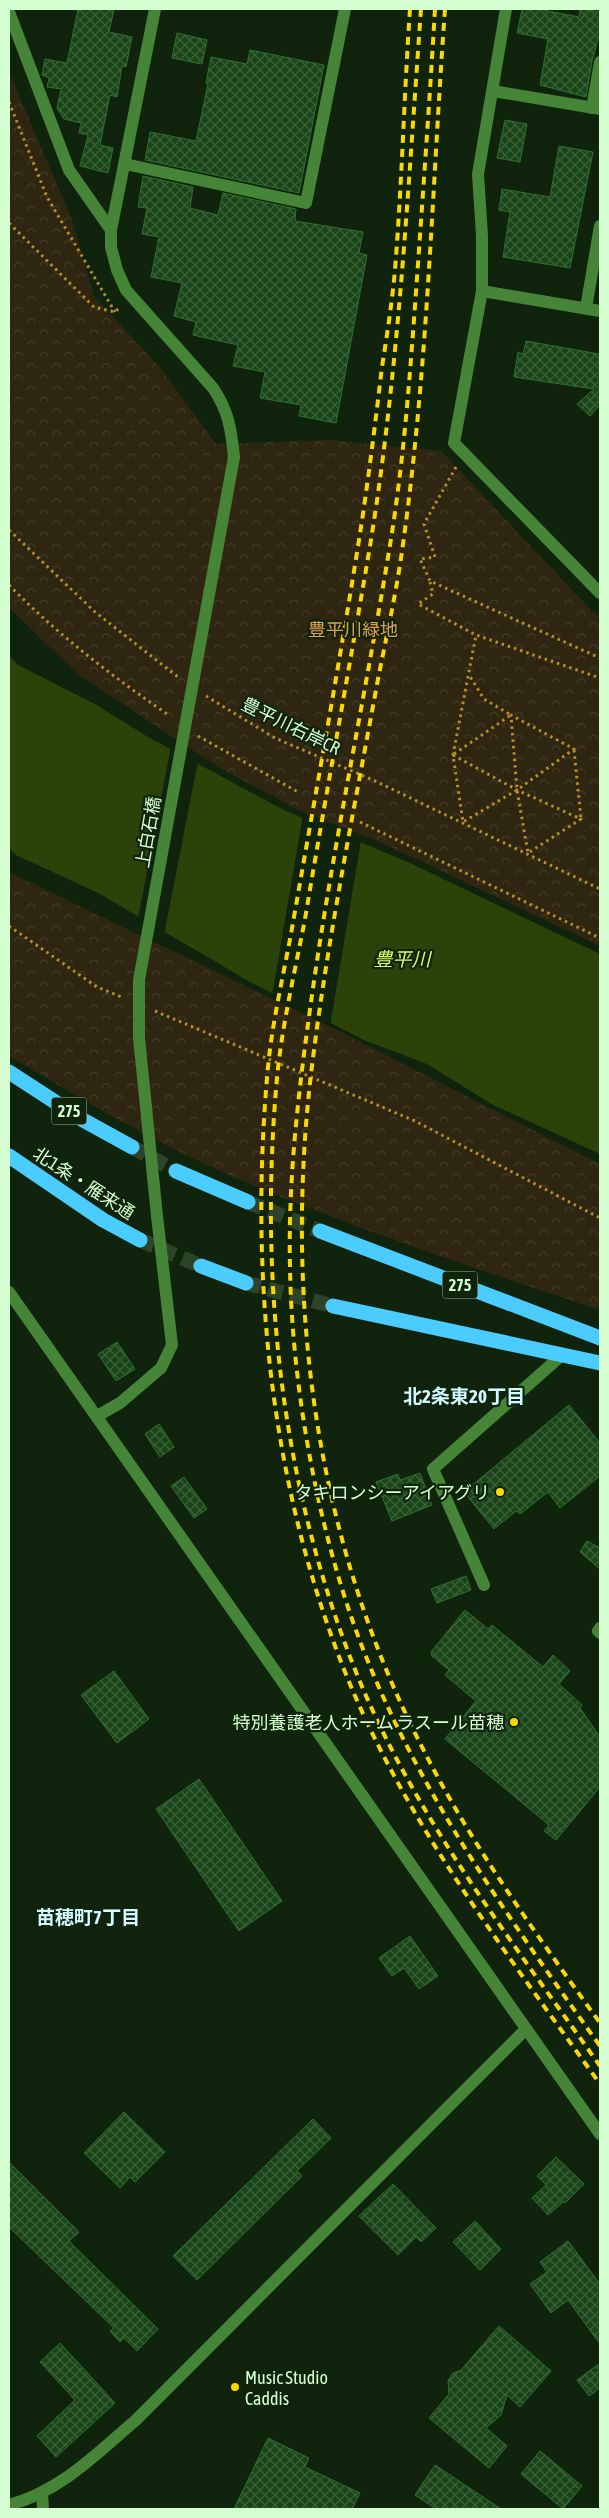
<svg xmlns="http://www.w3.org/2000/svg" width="609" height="2518" font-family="'Asap Condensed','Noto Sans JP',sans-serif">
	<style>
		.forest { fill: url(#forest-crowns) }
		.water { fill: #2b4208 }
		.pier { fill: #0f230d }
		.building { fill: url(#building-cross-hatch); stroke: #2d722a }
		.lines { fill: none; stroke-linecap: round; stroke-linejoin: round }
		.highway-tunnel { stroke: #2d442a; stroke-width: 15; stroke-dasharray: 15 8; stroke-linecap: butt }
		.path { stroke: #b88e2b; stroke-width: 3; stroke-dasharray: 2.5 4; stroke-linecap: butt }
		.minor { stroke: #468437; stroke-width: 12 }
		.highway { stroke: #4bccff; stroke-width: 15 }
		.rail { stroke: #fbd900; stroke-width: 4; stroke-dasharray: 8 6; stroke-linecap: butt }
		.minor-bridge { stroke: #468437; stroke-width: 12 }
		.poi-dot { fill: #fbd900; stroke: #0f230d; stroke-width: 2 }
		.labels { text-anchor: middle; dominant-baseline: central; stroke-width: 4.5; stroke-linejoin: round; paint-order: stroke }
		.shield { fill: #0f230d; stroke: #9abd96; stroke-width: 1 }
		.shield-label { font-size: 16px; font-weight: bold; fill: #d5ffd0 }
		.park-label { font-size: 18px; fill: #e39f58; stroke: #0f230d }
		.street-label { font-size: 18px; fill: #d5ffd0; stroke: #0f230d }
		.poi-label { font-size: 18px; fill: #d5ffd0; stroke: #0f230d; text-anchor: end }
		.water-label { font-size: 19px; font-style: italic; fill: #daff5e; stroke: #0f230d }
		.neighbourhood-label { font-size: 19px; font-weight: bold; fill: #d2f9ff; stroke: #0f230d }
	</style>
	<defs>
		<pattern id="forest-crowns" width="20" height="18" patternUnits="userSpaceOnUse" patternTransform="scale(1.25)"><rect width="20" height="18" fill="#2e2610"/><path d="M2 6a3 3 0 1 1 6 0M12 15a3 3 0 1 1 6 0" fill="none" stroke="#423c26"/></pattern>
		<pattern id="building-cross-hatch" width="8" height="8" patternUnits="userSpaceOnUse" patternTransform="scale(1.25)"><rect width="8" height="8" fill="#1a4519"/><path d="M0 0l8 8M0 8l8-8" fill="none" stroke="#3a6139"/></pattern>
	</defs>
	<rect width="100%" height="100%" fill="#0f230d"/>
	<g class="forest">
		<polygon points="9,72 71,217 94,296 162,370 216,444 331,440 441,451 592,611 600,615 600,946 378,841 298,810 218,767 79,675 9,608"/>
		<path d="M9,872l328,158 263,134v146c-124,-41 -248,-82 -369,-134 -77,-34 -150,-77 -222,-120z"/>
	</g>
	<polygon class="water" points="9,656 18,665 95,704 148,737 284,810 410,863 600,954 600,1154 493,1105 427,1064 366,1041 250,982 100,894 16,855 9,848"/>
	<g class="pier">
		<polygon points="171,746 198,761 164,935 138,919"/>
		<polygon points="303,815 361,840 330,1026 272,996"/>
	</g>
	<g class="building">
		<polygon points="78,9 114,9 109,32 132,37 126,67 122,66 117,97 110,95 100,145 113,148 108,173 80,166 88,135 79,133 81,123 64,119 57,108 61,89 47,87 49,78 42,75 45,59 67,63"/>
		<polygon points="522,9 538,9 579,17 580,9 600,12 600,39 598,39 592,61 586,97 540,85 548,39 517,33"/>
		<polygon points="177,33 207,40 202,64 172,58"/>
		<polygon points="250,50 324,65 299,193 145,160 150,132 196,141 208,84 206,83 211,57 247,64"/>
		<polygon points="505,120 527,124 520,162 497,158"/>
		<polygon points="559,146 593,152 570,268 503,257 510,212 499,210 502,189 550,197"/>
		<polygon points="143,176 193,187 190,208 218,215 223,193 296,209 295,221 363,232 359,253 367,255 336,423 299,416 301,405 260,398 265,372 233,366 238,345 193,335 196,322 174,316 182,283 151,277 159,237 142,234 147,208 138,207"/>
		<polygon points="526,341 599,354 600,405 590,416 577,404 594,389 514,377 518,352 523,354"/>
		<polygon points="117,1342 135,1369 116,1381 98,1354"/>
		<polygon points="569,1405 600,1443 600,1476 560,1508 548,1492 520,1514 516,1511 494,1529 464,1492"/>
		<polygon points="159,1424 174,1447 160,1457 145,1434"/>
		<polygon points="420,1473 432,1505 392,1521 376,1482 398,1474 400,1480"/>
		<polygon points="184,1477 207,1509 194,1518 171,1486"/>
		<polygon points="587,1541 600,1548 600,1569 580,1552"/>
		<polygon points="466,1576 471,1590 437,1603 431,1589"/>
		<polygon points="465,1610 488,1629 492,1625 543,1667 553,1655 570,1671 559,1684 582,1705 580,1708 600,1737 600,1787 556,1840 544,1831 549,1825 445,1739 476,1701 445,1675 449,1670 432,1656 431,1652"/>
		<polygon points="114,1671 149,1719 117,1743 81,1695"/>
		<polygon points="199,1779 282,1901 239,1931 156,1809"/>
		<polygon points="410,1936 438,1976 419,1989 404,1968 392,1976 379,1958"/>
		<polygon points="124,2112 165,2152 135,2182 130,2177 120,2188 84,2153"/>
		<polygon points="313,2119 331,2138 297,2171 302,2176 197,2280 173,2256"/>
		<polygon points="556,2157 584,2184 565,2203 563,2202 548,2215 532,2198 546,2185 537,2176"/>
		<polygon points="9,2162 79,2232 69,2241 158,2329 137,2351 124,2338 120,2342 110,2331 114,2328 9,2227"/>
		<polygon points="393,2184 436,2228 421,2242 416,2237 398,2255 359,2216"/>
		<polygon points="475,2221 501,2249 480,2270 453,2242"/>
		<polygon points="568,2241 600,2284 600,2344 568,2300 551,2313 530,2284 547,2272 540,2262"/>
		<polygon points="499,2326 551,2371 520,2407 507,2395 501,2415 486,2428 507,2446 489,2468 429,2418 449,2394 448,2381 453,2373 461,2370"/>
		<polygon points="60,2343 115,2403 56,2457 37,2436 75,2400 40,2362"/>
		<polygon points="600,2363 600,2388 589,2396 577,2380"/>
		<polygon points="268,2438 309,2458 305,2467 360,2493 352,2509 234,2509"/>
		<polygon points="540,2451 582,2486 563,2509 521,2474"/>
		<polygon points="435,2465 501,2509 436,2509 415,2495"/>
	</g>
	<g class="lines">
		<g class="highway-tunnel">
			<polyline points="132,1147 176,1171"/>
			<polyline points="248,1202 320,1231"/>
			<polyline points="140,1240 201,1266"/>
			<polyline points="246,1283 333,1306"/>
		</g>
		<g class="path">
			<polyline points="9,102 47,197 115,312"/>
			<polyline points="9,223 94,307 115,312 121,306"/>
			<polyline points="456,467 424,524 435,557 420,559 430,581 600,658"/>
			<polyline points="9,530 95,612 178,677"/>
			<polyline points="430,582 433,594 418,604 476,635"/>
			<path d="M9,585c49,50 104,92 161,131"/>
			<polyline points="206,696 275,738 373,780 600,889"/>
			<polyline points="198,736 298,792"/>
			<polyline points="574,750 581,819"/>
			<polyline points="454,754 511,715 484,699 469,675"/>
			<polyline points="453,755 517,790 581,819 528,853 517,790 511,715 574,749 517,790 463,822 453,755 476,635 600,678"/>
			<polyline points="360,822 600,938"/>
			<polyline points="9,926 97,987 124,998"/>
			<polyline points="155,1011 415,1121 600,1218"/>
		</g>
		<g class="minor">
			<path d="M155,9l-44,221v17l6,23 9,20 87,98c16,24 18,41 21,69"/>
			<polyline points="506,9 478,174 482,236 482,291 454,443 600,593"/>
			<polyline points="9,12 69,170 111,230"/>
			<polyline points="493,91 600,109"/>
			<polyline points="592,108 600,62"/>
			<polyline points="125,164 306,203 345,9"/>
			<polyline points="482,291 600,311"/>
			<polyline points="586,308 600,226"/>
			<polyline points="9,1292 600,2134"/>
			<polyline points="97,1416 120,1403 161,1368 172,1345 157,1216"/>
			<polyline points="484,1585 433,1469 562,1355"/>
			<polyline points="600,1628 598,1631 600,1633"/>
			<polyline points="42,2493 43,2509"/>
			<path d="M9,2505c52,-14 87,-51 127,-85l390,-391"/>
		</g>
		<g class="highway">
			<polyline points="9,1072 83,1120 132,1147"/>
			<polyline points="9,1156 103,1220 140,1240"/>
			<polyline points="176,1171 248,1202"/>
			<polyline points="320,1231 600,1338"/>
			<polyline points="201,1266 246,1283"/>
			<polyline points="333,1306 600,1363"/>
		</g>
		<g class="rail">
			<path d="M410,9c-6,87 -8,174 -15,261 -3,33 -8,65 -13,97 -7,58 -14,116 -23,173 -20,126 -43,251 -65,377 -9,53 -23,107 -27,161 -17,199 3,402 76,589 61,154 162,284 257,417"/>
			<path d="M421,9c-13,179 -22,359 -51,537 -21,124 -44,248 -65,373 -10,52 -23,106 -28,159 -18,197 3,399 75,584 58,149 157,275 248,404"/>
			<path d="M435,9c-5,85 -11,170 -17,255 -7,96 -13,192 -29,287 -26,158 -60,314 -81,473 -11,80 -20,163 -18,244 2,126 31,280 79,396 57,139 144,260 231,382"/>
			<path d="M445,9c-13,178 -17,358 -42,535 -6,45 -16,90 -25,135 -24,131 -51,262 -67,395 -27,230 5,468 112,675 49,97 114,186 177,274"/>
		</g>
		<polyline class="minor-bridge" points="157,1216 139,1038 139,980 234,457"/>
	</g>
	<g class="poi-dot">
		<circle cx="500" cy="1492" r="5"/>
		<circle cx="514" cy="1722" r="5"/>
		<circle cx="235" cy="2387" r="5"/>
	</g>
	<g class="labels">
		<g class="shield">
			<rect x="51.5" y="1097.5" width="35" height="27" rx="4"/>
			<rect x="442.5" y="1271.5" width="35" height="27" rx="4"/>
		</g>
		<g class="shield-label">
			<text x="69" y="1111">275</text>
			<text x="460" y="1285">275</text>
		</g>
		<g class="park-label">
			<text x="353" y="629">豊平川緑地</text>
		</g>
		<g class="street-label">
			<text transform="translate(291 726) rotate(26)">豊平川右岸CR</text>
			<text transform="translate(148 832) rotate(-80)">上白石橋</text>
			<text transform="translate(84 1183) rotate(33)">北1条・雁来通</text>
		</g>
		<g class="poi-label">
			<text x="490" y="1492">タキロンシーアイアグリ</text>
			<text x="504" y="1722">特別養護老人ホーム ラスール苗穂</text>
			<text x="245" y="2377" text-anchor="start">Music Studio<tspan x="245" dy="21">Caddis</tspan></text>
		</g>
		<g class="water-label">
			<text x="402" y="959">豊平川</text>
		</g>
		<g class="neighbourhood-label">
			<text x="464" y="1396">北2条東20丁目</text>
			<text x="88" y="1917">苗穂町7丁目</text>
		</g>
	</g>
	<rect width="609" height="2518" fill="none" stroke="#d5ffd0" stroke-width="20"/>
</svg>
